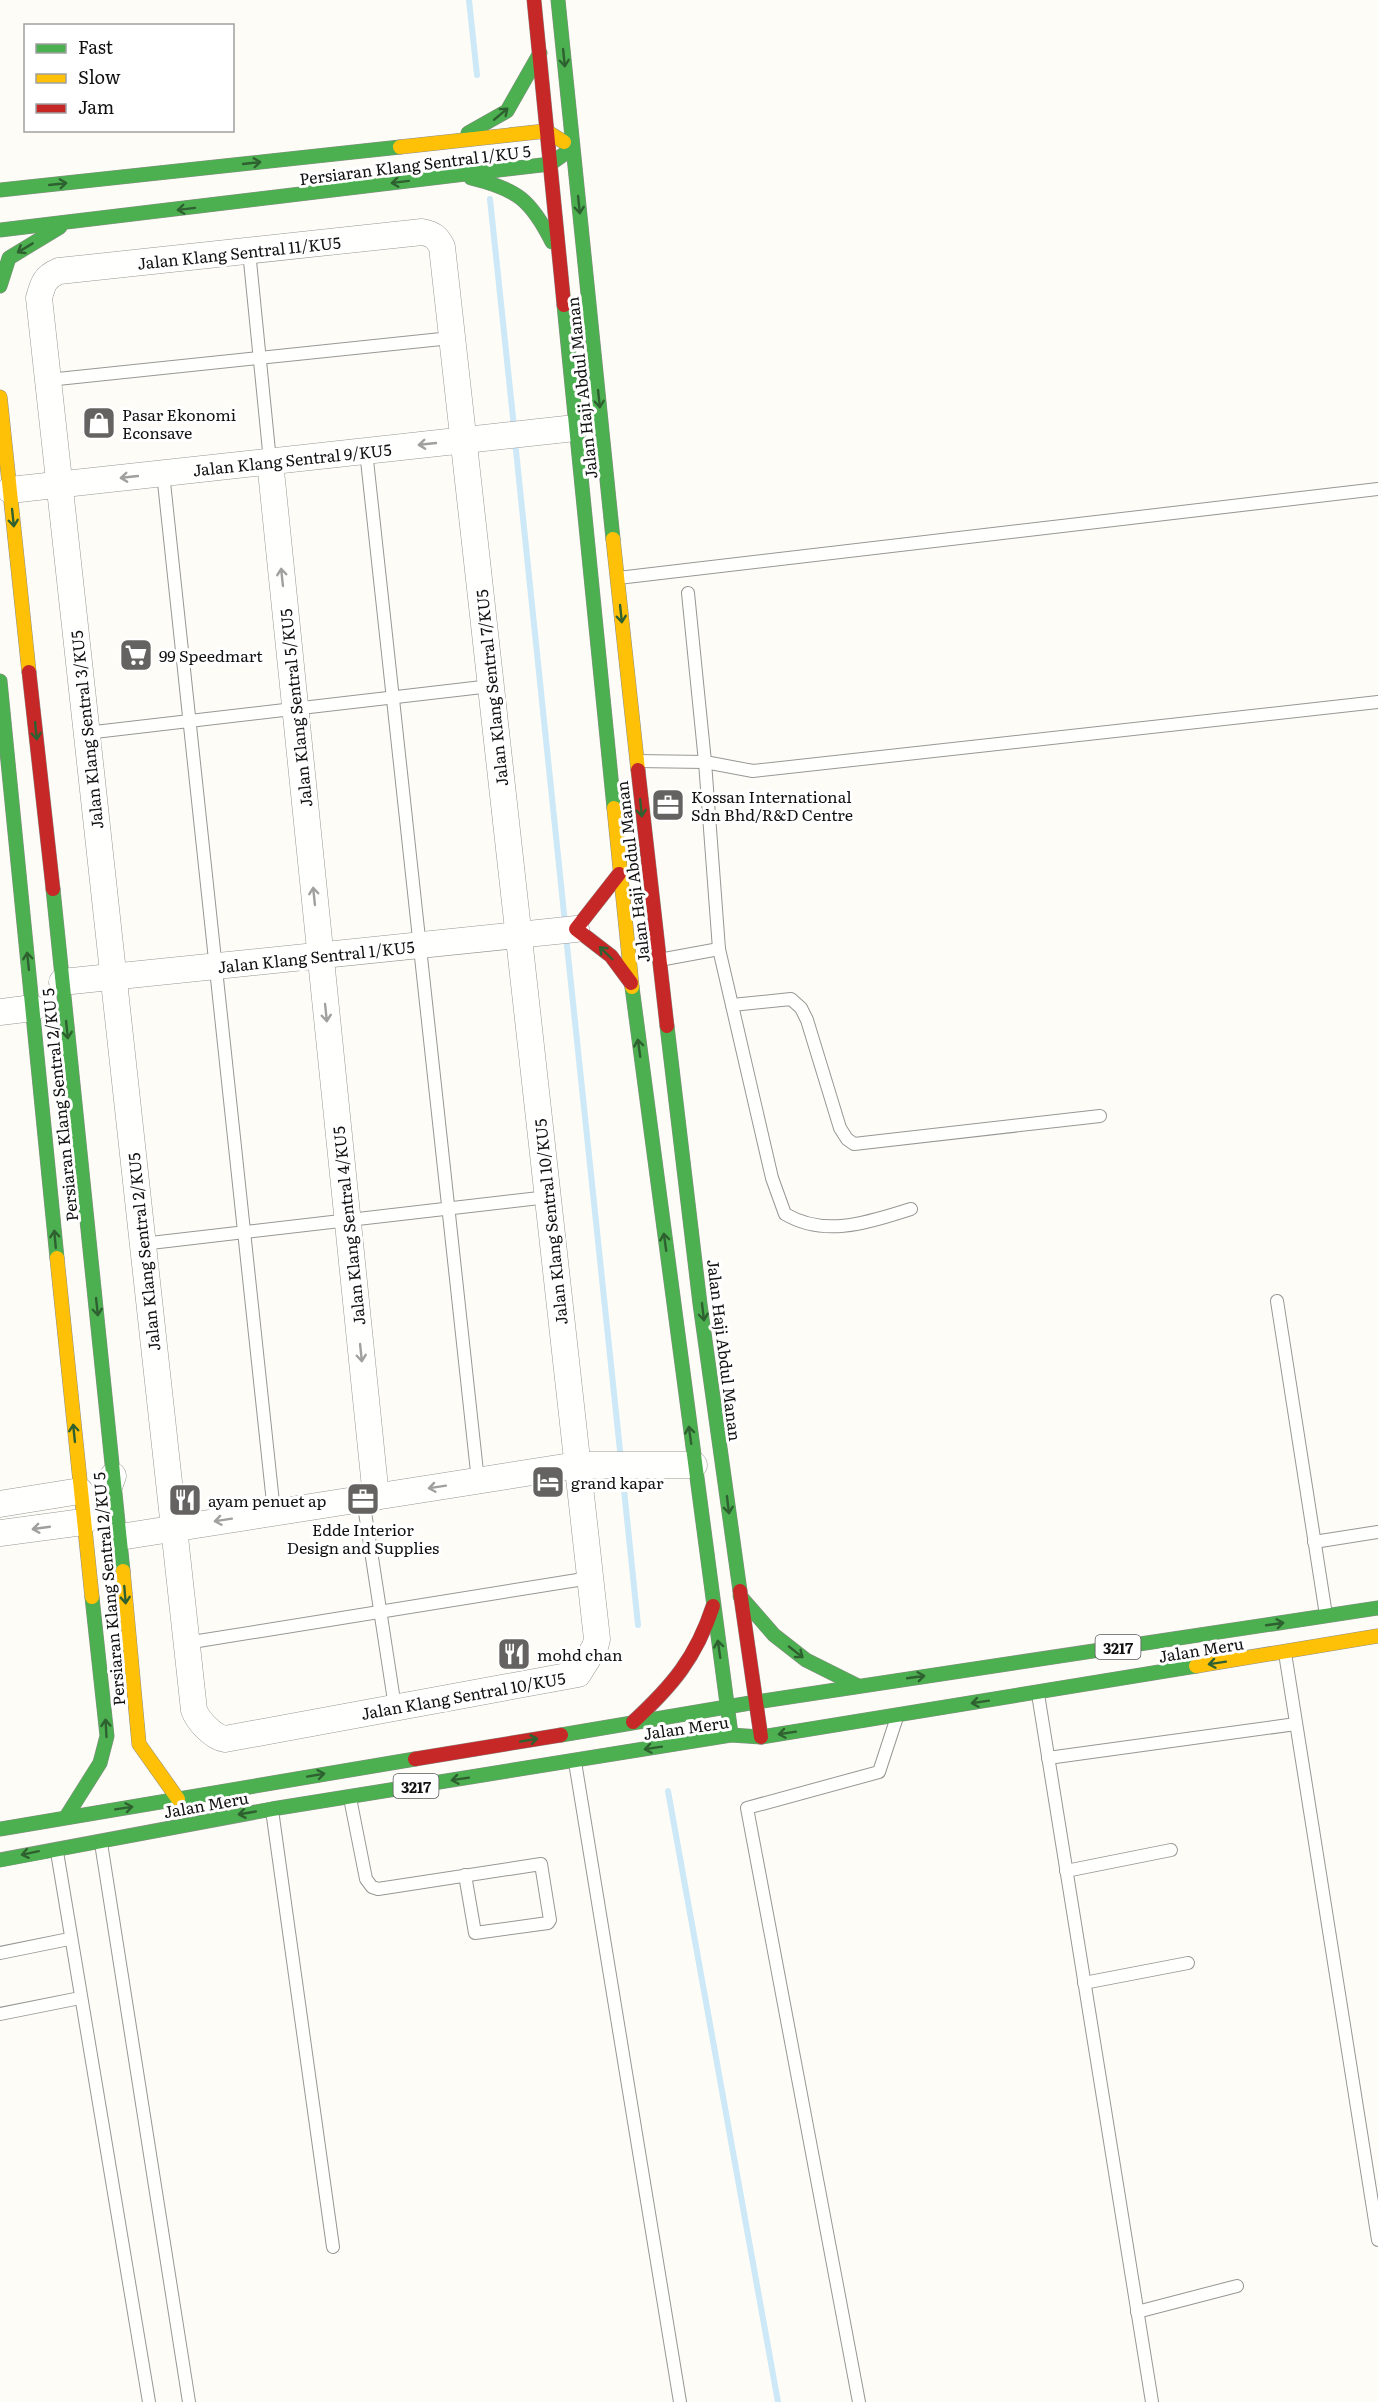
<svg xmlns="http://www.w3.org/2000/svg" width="1378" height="2402" font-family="Literata,serif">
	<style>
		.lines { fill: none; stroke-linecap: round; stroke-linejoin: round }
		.stream { stroke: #cde8f7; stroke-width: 6 }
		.lane-casing { stroke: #979795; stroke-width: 14 }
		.street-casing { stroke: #979795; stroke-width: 27 }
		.fast-casing { stroke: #8e8d8b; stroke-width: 15 }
		.slow-casing { stroke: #8e8d8b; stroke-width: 15 }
		.jam-casing { stroke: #8e8d8b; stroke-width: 15 }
		.lane { stroke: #fffffe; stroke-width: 12 }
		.street { stroke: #fffffe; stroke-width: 26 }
		.fast { stroke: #4caf50; stroke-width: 14 }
		.slow { stroke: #ffc107; stroke-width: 14 }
		.jam { stroke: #c62828; stroke-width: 14 }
		.oneway { stroke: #2e6030 }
		.oneway2 { stroke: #a0a09f }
		.labels { text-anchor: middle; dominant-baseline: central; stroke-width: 6; stroke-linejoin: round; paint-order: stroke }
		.shield { fill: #fff; stroke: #585858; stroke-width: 1.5 }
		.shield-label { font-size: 15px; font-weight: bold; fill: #111 }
		.street-label { font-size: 16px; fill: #111; stroke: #fff }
		.poi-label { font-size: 16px; fill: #111; stroke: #fff; text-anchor: start }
	</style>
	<rect width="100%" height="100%" fill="#fdfcf7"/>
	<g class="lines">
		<g class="stream">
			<polyline points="469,0 477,75"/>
			<polyline points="490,199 514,427"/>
			<polyline points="515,441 565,923"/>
			<polyline points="566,936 621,1460"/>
			<polyline points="622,1470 638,1625"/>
			<polyline points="668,1791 778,2402"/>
		</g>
		<g class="lane-casing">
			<g id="lane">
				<polyline points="249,251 270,461"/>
				<polyline points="48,380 451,338"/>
				<polyline points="366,451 478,1481"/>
				<polyline points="163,473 274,1512"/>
				<polyline points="618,578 1378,489"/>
				<polyline points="86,733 491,686"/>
				<polyline points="637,761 705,762 753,771 1378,702"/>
				<path d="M719,949l53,229 13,36c41,24 84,8 126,-5"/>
				<polyline points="659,960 719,949 705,762 688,593"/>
				<polyline points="732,1005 791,999 801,1008 807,1020 840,1128 847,1139 854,1144 1100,1116"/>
				<polyline points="142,1244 548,1197"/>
				<polyline points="1277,1301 1326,1615"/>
				<polyline points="363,1499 395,1707"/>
				<polyline points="1314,1542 1378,1532"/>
				<polyline points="186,1643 590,1578"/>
				<polyline points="1285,1653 1378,2240"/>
				<polyline points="1038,1694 1152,2402"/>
				<polyline points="1048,1758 1296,1724"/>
				<polyline points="575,1762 680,2402"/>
				<polyline points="350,1798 366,1879 372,1887 378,1889 541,1864 550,1920 548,1923 475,1933 465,1875"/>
				<polyline points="272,1810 333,2247"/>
				<polyline points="101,1843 189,2402"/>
				<polyline points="57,1852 149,2402"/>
				<polyline points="1066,1871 1171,1850"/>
				<polyline points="0,1953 69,1939"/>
				<polyline points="1084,1983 1188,1963"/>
				<polyline points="0,2014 80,1998"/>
				<polyline points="1137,2312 1237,2286"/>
				<polyline points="859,2402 747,1808 879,1772 897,1717"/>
			</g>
		</g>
		<g class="street-casing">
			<g id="street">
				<path d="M422,232c11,2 15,5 20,15l155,1392 -2,8 -17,27 -353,65c-12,-2 -27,-18 -31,-29l-155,-1412c4,-15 6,-21 20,-27z"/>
				<polyline points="270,461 376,1497"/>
				<polyline points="10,490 575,428"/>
				<polyline points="62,982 576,929"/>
				<polyline points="0,1012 33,1008"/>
				<polyline points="0,1504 80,1491"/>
				<path d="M0,1533l83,-11c17,-11 23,-27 30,-46"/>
				<polyline points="120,1537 577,1465 694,1465"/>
			</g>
		</g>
		<g class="fast-casing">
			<g id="fast">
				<polyline points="558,0 613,539"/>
				<polyline points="468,133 507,111 540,53"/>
				<path d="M471,178c46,11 60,22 81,64"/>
				<polyline points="0,190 400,147"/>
				<polyline points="0,230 550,164 567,152"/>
				<polyline points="0,286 9,258 60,227"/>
				<polyline points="564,305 614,808"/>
				<polyline points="0,681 57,1258"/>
				<polyline points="53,889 123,1571"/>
				<polyline points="632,987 731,1734"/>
				<polyline points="667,1026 700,1304 740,1591"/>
				<polyline points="740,1596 774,1635 806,1660 858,1686"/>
				<polyline points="756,1702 1378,1608"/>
				<polyline points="561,1735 756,1702"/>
				<polyline points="761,1737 1196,1666"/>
				<polyline points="66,1817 100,1763 107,1736 92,1597"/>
				<polyline points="0,1829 415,1759"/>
				<polyline points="0,1860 272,1809 731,1735 761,1737"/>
			</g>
		</g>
		<g class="slow-casing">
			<g id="slow">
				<polyline points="400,147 546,131 564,142"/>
				<polyline points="0,397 29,672"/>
				<polyline points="613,539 638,770"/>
				<polyline points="614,808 632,987"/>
				<polyline points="57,1258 92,1597"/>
				<polyline points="123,1571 139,1744 178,1799"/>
				<polyline points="1196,1666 1378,1636"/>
			</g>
		</g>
		<g class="jam-casing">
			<g id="jam">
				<polyline points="534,0 564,305"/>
				<polyline points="29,672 53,889"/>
				<polyline points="638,770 667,1026"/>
				<polyline points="619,874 576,929 611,956 631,983"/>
				<polyline points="740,1591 761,1737"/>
				<path d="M633,1722c39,-36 63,-64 80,-116"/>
				<polyline points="415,1759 561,1735"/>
			</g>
		</g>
		<use href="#lane" class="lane"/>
		<use href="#street" class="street"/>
		<use href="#fast" class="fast"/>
		<use href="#slow" class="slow"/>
		<use href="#jam" class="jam"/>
	</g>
	<defs><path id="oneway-shaft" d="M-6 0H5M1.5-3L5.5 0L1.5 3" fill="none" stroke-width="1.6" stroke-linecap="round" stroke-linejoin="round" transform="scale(1.5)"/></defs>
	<g class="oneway">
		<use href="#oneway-shaft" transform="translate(564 58) rotate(84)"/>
		<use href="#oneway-shaft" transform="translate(501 114) rotate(-40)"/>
		<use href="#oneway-shaft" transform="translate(252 163) rotate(-6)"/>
		<use href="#oneway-shaft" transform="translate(400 182) rotate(173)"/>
		<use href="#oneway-shaft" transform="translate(58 184) rotate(-6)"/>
		<use href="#oneway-shaft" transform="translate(579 205) rotate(84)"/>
		<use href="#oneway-shaft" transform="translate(186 209) rotate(173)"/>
		<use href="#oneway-shaft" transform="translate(25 248) rotate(149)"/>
		<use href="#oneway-shaft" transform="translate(599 399) rotate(84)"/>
		<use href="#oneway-shaft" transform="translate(13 518) rotate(84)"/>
		<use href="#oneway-shaft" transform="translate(621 614) rotate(84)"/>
		<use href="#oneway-shaft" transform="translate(36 731) rotate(84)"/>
		<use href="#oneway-shaft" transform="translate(641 808) rotate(84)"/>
		<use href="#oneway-shaft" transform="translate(606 953) rotate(-136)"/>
		<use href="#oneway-shaft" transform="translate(28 961) rotate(-96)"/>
		<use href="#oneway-shaft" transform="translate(67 1030) rotate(84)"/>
		<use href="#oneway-shaft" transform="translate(639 1048) rotate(-98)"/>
		<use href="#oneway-shaft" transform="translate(55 1239) rotate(-95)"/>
		<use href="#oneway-shaft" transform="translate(665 1242) rotate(-98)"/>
		<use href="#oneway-shaft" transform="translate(97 1307) rotate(84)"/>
		<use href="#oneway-shaft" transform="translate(703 1312) rotate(83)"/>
		<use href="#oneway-shaft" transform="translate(74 1433) rotate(-96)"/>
		<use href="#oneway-shaft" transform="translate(690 1435) rotate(-98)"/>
		<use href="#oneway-shaft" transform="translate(728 1505) rotate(83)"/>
		<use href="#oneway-shaft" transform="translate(125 1595) rotate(85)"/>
		<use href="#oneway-shaft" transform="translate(1275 1624) rotate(-8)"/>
		<use href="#oneway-shaft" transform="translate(719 1649) rotate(-98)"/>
		<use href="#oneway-shaft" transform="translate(796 1652) rotate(38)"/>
		<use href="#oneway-shaft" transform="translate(1217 1663) rotate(171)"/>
		<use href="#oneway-shaft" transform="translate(916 1677) rotate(-8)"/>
		<use href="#oneway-shaft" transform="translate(980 1702) rotate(171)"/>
		<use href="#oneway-shaft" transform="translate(106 1728) rotate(-93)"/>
		<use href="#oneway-shaft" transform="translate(787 1733) rotate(171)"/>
		<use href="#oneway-shaft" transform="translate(529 1740) rotate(-10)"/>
		<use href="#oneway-shaft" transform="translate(653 1748) rotate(171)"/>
		<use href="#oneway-shaft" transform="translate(316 1775) rotate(-10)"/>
		<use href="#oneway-shaft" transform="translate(460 1779) rotate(171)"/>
		<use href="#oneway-shaft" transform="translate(124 1808) rotate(-9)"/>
		<use href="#oneway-shaft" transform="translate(247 1813) rotate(170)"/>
		<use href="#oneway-shaft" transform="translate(30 1853) rotate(168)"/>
	</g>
	<g class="oneway2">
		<use href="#oneway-shaft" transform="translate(427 444) rotate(174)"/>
		<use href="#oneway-shaft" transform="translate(129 477) rotate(174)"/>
		<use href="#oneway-shaft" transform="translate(282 577) rotate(-96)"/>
		<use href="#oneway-shaft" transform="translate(314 896) rotate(-96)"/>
		<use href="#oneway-shaft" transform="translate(326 1013) rotate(84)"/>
		<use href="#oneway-shaft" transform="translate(361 1353) rotate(84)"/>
		<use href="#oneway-shaft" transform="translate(437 1487) rotate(171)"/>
		<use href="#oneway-shaft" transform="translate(223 1520) rotate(171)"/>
		<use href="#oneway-shaft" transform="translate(41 1528) rotate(172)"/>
	</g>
	<defs>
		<g id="shop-square" transform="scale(1.725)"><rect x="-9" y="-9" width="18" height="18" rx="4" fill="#646362" stroke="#fff"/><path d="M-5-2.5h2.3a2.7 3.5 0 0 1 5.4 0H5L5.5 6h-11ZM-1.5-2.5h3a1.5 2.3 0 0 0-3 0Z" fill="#fff"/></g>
		<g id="supermarket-square" transform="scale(1.725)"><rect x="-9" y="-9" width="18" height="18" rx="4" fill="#646362" stroke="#fff"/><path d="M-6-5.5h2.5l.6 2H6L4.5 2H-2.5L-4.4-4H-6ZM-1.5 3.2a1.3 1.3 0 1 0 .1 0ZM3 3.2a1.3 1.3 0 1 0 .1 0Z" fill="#fff"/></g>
		<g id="office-square" transform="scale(1.725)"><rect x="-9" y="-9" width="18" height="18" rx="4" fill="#646362" stroke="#fff"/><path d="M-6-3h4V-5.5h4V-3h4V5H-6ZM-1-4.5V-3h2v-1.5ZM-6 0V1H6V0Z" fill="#fff"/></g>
		<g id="hotel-square" transform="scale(1.725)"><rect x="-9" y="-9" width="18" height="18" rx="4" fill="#646362" stroke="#fff"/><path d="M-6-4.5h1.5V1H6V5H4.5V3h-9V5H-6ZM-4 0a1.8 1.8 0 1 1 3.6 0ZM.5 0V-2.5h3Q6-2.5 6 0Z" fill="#fff"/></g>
		<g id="restaurant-square" transform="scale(1.725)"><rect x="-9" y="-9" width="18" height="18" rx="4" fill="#646362" stroke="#fff"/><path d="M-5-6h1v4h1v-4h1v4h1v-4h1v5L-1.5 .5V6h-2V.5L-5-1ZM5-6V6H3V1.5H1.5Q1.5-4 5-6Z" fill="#fff"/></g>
	</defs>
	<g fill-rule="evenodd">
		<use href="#shop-square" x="99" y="423"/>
		<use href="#supermarket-square" x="136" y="655"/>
		<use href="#office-square" x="668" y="805"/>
		<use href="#hotel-square" x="548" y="1482"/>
		<use href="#office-square" x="363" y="1499"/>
		<use href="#restaurant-square" x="185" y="1500"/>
		<use href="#restaurant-square" x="514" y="1654"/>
	</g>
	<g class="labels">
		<g class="shield">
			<rect x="1095.5" y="1635" width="45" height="24" rx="4.5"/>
			<rect x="393.5" y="1774" width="45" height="24" rx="4.5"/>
		</g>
		<g class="shield-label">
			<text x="1118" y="1647">3217</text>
			<text x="416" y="1786">3217</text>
		</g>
		<g class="street-label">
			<text transform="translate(415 164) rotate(-7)">Persiaran Klang Sentral 1/KU 5</text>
			<text transform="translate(239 252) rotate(-6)">Jalan Klang Sentral 11/KU5</text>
			<text transform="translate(581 388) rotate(-96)">Jalan Haji Abdul Manan</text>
			<text transform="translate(292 459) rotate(-6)">Jalan Klang Sentral 9/KU5</text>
			<text transform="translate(491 688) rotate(-96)">Jalan Klang Sentral 7/KU5</text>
			<text transform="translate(295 708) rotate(-96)">Jalan Klang Sentral 5/KU5</text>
			<text transform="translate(86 730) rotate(-96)">Jalan Klang Sentral 3/KU5</text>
			<text transform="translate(632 872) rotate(-97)">Jalan Haji Abdul Manan</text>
			<text transform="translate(316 956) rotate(-6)">Jalan Klang Sentral 1/KU5</text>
			<text transform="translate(59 1105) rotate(-96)">Persiaran Klang Sentral 2/KU 5</text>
			<text transform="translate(550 1222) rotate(-96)">Jalan Klang Sentral 10/KU5</text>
			<text transform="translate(348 1226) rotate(-96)">Jalan Klang Sentral 4/KU5</text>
			<text transform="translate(143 1252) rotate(-96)">Jalan Klang Sentral 2/KU5</text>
			<text transform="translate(725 1350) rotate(83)">Jalan Haji Abdul Manan</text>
			<text transform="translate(108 1589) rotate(-95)">Persiaran Klang Sentral 2/KU 5</text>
			<text transform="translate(1201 1649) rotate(-9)">Jalan Meru</text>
			<text transform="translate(463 1695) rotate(-10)">Jalan Klang Sentral 10/KU5</text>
			<text transform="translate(686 1727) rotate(-8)">Jalan Meru</text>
			<text transform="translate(206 1804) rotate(-10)">Jalan Meru</text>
		</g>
		<g class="poi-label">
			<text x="122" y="414">Pasar Ekonomi<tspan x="122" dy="18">Econsave</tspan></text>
			<text x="159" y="655">99 Speedmart</text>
			<text x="691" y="796">Kossan International<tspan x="691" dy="18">Sdn Bhd/R&amp;D Centre</tspan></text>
			<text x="571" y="1482">grand kapar</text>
			<text x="208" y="1500">ayam penuet ap</text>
			<text x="363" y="1529" text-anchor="middle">Edde Interior<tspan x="363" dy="18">Design and Supplies</tspan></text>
			<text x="537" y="1654">mohd chan</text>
		</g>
	</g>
	<rect x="24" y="24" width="210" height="108" fill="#ffffff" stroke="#a0a0a0" stroke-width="1.5"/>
	<rect x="36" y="44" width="30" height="9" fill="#4caf50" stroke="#a0a0a0" stroke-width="1.5"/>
	<text x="78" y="54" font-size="18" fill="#111111">Fast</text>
	<rect x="36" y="74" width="30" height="9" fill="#ffc107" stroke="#a0a0a0" stroke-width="1.5"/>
	<text x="78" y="84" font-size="18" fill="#111111">Slow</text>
	<rect x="36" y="104" width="30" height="9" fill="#c62828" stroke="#a0a0a0" stroke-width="1.5"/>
	<text x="78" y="114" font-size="18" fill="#111111">Jam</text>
</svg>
